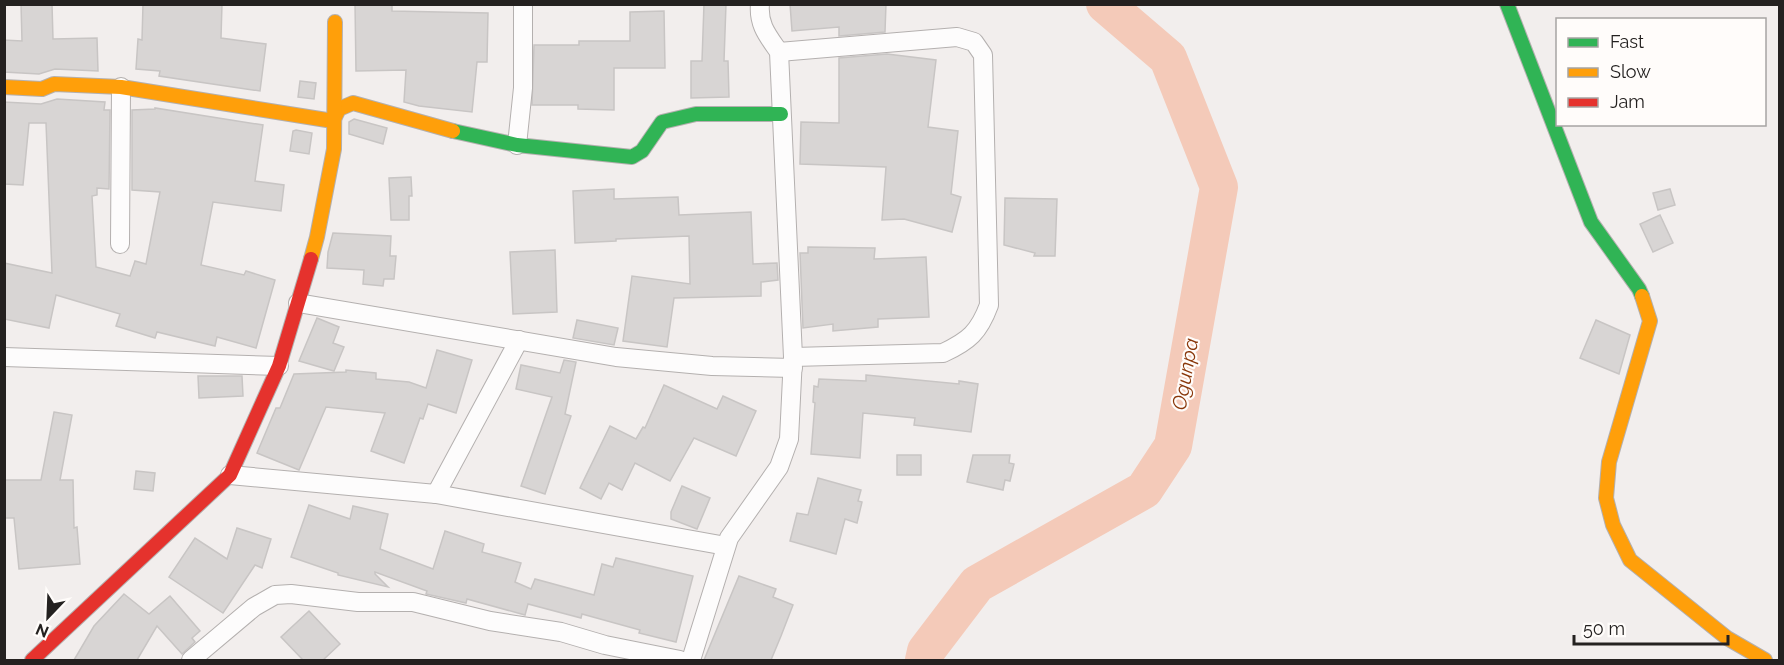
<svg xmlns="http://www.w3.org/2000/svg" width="1784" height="665" font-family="Raleway,sans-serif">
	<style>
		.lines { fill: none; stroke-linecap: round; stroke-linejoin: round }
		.river { stroke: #f4cab9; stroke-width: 38 }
		.building { fill: #d8d5d4; stroke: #c8c5c4; stroke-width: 1.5 }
		.street-casing { stroke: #b4b0af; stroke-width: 20 }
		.fast-casing { stroke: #b4b0af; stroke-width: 16 }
		.slow-casing { stroke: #b4b0af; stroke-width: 16 }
		.jam-casing { stroke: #b4b0af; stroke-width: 16 }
		.street { stroke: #fdfcfc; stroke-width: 18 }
		.fast { stroke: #30b455; stroke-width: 14 }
		.slow { stroke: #ff9f0a; stroke-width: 14 }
		.jam { stroke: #e5322d; stroke-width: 14 }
		.labels { text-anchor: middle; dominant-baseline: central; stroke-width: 4.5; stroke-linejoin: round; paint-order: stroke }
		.water-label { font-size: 20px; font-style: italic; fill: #89370a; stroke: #fffcfa }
	</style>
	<rect width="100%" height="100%" fill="#f2eeed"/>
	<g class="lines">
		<polyline class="river" points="924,660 926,651 977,584 1144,490 1173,446 1219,187 1168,58 1105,4"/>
	</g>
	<g class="building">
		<polygon points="21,4 52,4 53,39 97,38 98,71 55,69 39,74 4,72 4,40 22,41"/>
		<polygon points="143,4 222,4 221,38 266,44 260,91 159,76 160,71 136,69 138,39 142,40"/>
		<polygon points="355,4 392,4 392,11 488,13 487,62 477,62 472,112 419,106 404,102 406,70 356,71"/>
		<polygon points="704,4 726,4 724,61 728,61 729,97 691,98 691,61 702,61"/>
		<polygon points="790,4 886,4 885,32 839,36 839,27 792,31"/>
		<polygon points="664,11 665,68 614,68 614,110 578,109 578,105 532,105 534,45 579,45 579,41 630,41 630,12"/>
		<polygon points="887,54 936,60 928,127 958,131 951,194 961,197 952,232 904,219 882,220 886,167 800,164 801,122 839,123 839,58"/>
		<polygon points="300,81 316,83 314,99 298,97"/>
		<polygon points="57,99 105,102 104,110 110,110 109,189 97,188 97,195 92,196 96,267 130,276 135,261 146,264 160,192 132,190 132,110 155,109 155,108 263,125 255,181 284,185 281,211 213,202 201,265 244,275 246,271 275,280 256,348 217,337 215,346 157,332 155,338 116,326 120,314 56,295 49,328 4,319 4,263 52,273 46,123 29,123 23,185 4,184 4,102 41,104"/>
		<polygon points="354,119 387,128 383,144 349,134 349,122"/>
		<polygon points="296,130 312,133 309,154 290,151 293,131"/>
		<polygon points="411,177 412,196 409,196 409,220 391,220 389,178"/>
		<polygon points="614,189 614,199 678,197 679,215 751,212 753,264 777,263 778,280 761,282 761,296 674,298 667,347 623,341 632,276 690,284 689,236 616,239 616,241 575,243 573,191"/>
		<polygon points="1670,189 1675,205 1658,210 1653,193"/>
		<polygon points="1005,198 1057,199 1055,256 1034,256 1035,253 1004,245"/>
		<polygon points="1660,215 1673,243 1653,252 1640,224"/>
		<polygon points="333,233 391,236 390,256 396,256 394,279 384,279 383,286 363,284 364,270 327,268 328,252"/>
		<polygon points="808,247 875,248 874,259 926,257 929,317 878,319 878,327 833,331 833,324 803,328 800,253 808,253"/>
		<polygon points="555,250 557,312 513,314 510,252"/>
		<polygon points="317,318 339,327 333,343 344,347 334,371 299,361"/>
		<polygon points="577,320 618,328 614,345 573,338"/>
		<polygon points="1596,320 1630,335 1619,374 1580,358"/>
		<polygon points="437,350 472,360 456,413 428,404 423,419 420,418 404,463 371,451 385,413 326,407 299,470 257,453 276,408 280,408 294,374 346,372 346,370 376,373 376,379 409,382 426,388"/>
		<polygon points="564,360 576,362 565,414 571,416 545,494 521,486 552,397 516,389 521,365 560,373"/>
		<polygon points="866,375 959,384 959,381 978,384 971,432 914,425 915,418 863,413 860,458 811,454 815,403 813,402 814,386 818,387 819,379 866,381"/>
		<polygon points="198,376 242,376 243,396 199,398"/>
		<polygon points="664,385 717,409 723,396 756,411 736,456 694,438 670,481 635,463 622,490 609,483 601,499 580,488 610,426 636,439 643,427 645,428"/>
		<polygon points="54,412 72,415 60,480 73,480 74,528 77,527 80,564 19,569 14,518 4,518 4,480 41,480"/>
		<rect x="897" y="455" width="24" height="20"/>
		<polygon points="973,455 1010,455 1009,463 1014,464 1010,481 1005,480 1003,490 967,482"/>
		<polygon points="136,471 155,473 153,491 134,489"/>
		<polygon points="818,478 861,490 858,501 862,502 857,523 845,519 836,554 790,541 797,513 808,515"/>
		<polygon points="682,486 710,498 697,529 671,519 671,512"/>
		<polygon points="309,505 350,519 353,506 388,514 380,549 433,569 445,531 484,544 482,552 521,563 515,582 531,589 535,579 594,595 602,564 613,567 616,558 693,576 676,642 639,633 640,630 582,614 581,618 528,604 525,615 467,599 466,603 426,594 427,591 375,572 375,574 388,587 338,575 338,573 291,557"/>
		<polygon points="237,528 271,539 262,568 255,565 223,613 169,577 195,538 227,559"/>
		<polygon points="739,576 776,589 773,597 793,605 781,636 771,660 704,660"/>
		<polygon points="124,594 149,614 170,596 200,631 192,638 195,642 182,654 157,626 137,660 74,660 94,626"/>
		<polygon points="309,611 340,644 323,660 303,660 281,637"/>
	</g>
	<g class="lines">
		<g class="street-casing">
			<g id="street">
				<path d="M779,52l178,-15 17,5 9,13 6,250c-10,27 -20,36 -46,48l-150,4"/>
				<polyline points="517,145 523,88 523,4"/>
				<polyline points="120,244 121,87"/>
				<polyline points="298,303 616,357 712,366 793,368"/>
				<polyline points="4,357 279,366"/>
				<polyline points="230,475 436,494 726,546"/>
				<polyline points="436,494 519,340"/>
				<polyline points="191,660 254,607 275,595 291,594 358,602 413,602 490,621 561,632 605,645 680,660"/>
				<path d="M691,660l38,-122 50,-71 10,-28 4,-82 -14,-305c-11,-16 -21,-27 -19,-48"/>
			</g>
		</g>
		<g class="fast-casing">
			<g id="fast">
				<polyline points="1507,4 1591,222 1639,289 1642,296"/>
				<polyline points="453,131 517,145 632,157 642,151 662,122 696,114 781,114"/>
			</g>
		</g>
		<g class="slow-casing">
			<g id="slow">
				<polyline points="4,87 42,89 54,84 121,87 333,121 339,109 353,103 453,131"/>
				<polyline points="311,259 317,237 334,149 335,22"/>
				<polyline points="1642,296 1650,321 1609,462 1606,498 1613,525 1630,560 1727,638 1765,660"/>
			</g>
		</g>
		<g class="jam-casing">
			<polyline id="jam" points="32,660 230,475 279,366 311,259"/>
		</g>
		<use href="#street" class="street"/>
		<use href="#fast" class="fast"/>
		<use href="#slow" class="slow"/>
		<use href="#jam" class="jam"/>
	</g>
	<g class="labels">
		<g class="water-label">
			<text transform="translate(1185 374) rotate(-80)">Ogunpa</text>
		</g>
	</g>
	<rect width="1784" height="665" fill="none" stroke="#242120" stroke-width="12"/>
	<rect x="1556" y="18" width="210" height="108" fill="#fffcfa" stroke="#a7a4a3" stroke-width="1.5"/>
	<rect x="1568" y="38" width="30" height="9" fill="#30b455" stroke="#a7a4a3" stroke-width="1.5"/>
	<text x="1610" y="48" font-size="18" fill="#242120">Fast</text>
	<rect x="1568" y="68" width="30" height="9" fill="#ff9f0a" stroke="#a7a4a3" stroke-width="1.5"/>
	<text x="1610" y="78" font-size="18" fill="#242120">Slow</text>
	<rect x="1568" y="98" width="30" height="9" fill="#e5322d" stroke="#a7a4a3" stroke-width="1.5"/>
	<text x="1610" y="108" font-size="18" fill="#242120">Jam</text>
	<g transform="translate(48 617) rotate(203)" stroke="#fffcfa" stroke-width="4.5" paint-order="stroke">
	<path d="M0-4.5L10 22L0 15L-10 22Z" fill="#242120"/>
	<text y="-9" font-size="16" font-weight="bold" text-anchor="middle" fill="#242120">N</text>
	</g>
	<path d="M1574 635v9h154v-9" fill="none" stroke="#242120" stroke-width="3"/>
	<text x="1583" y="635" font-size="18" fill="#242120" stroke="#fffcfa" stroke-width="4.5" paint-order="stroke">50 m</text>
</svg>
